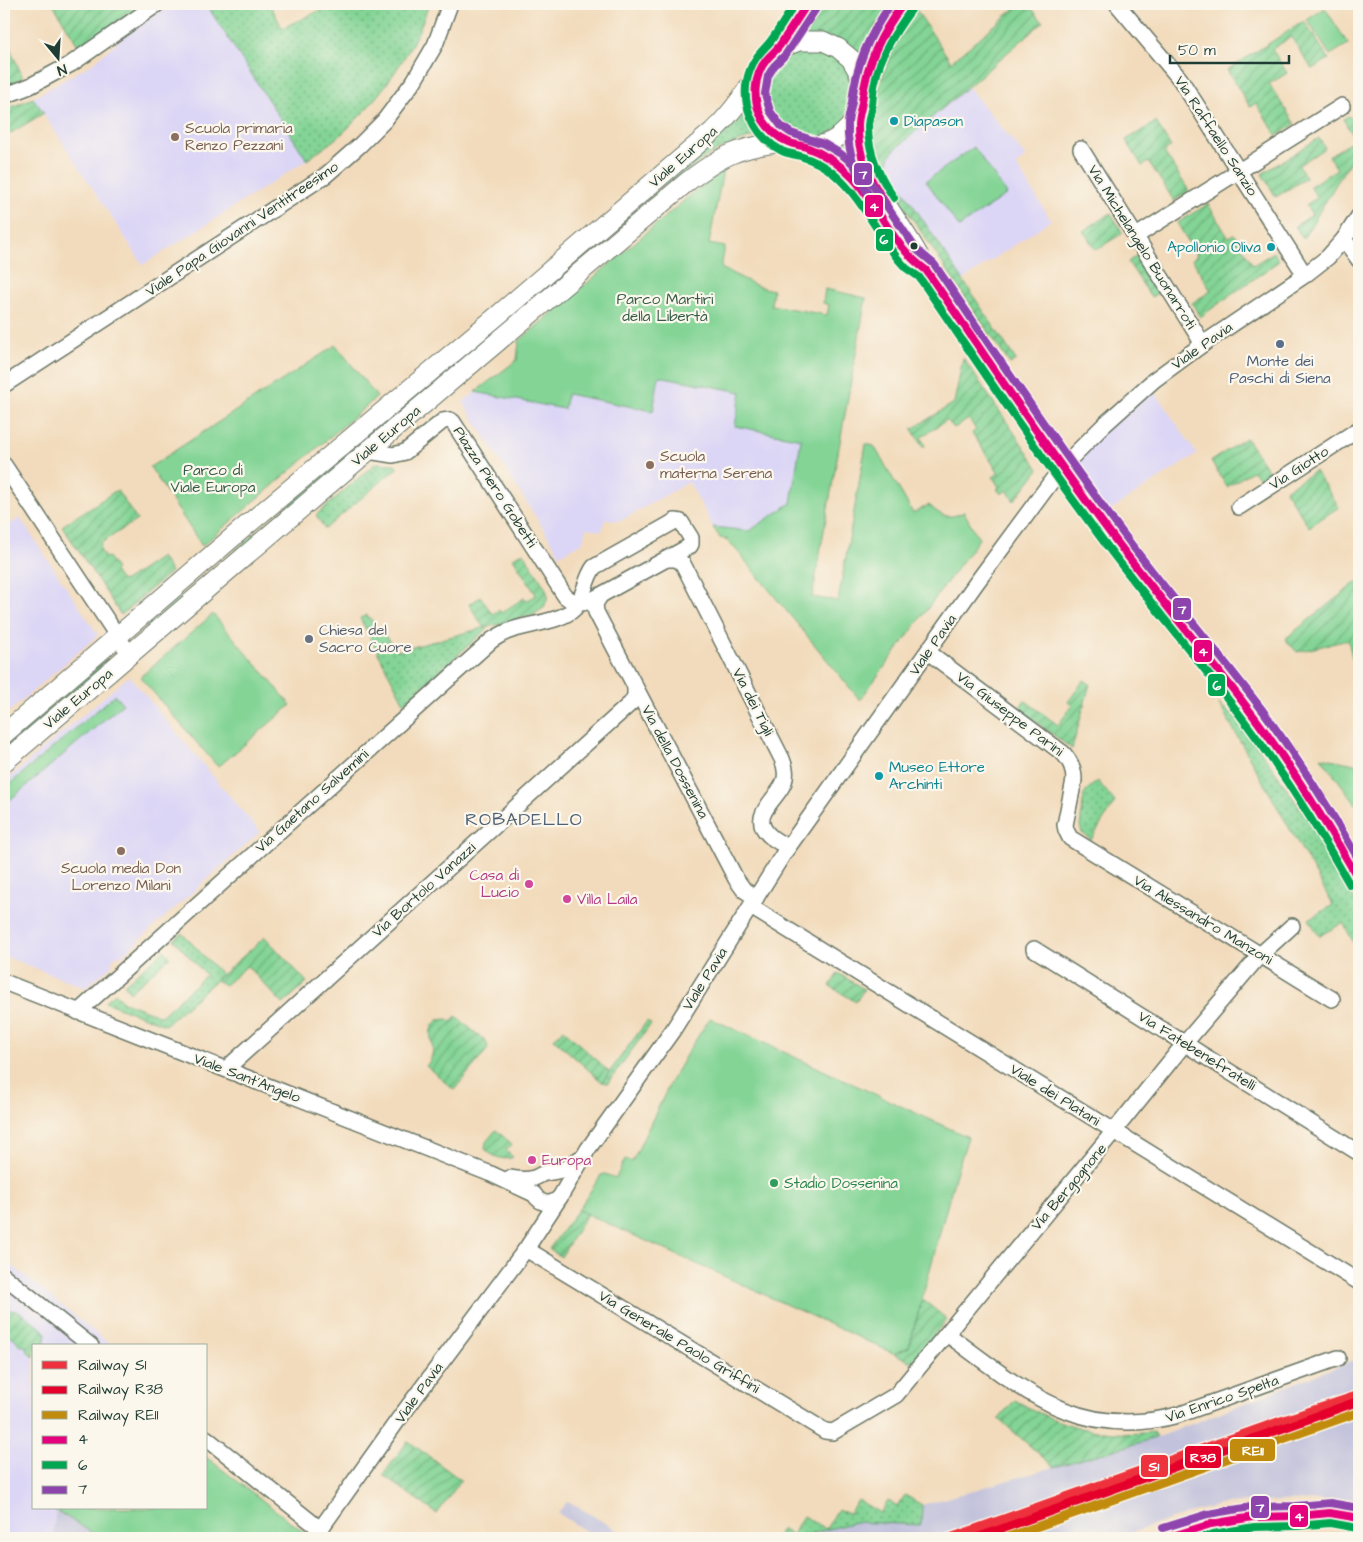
<svg xmlns="http://www.w3.org/2000/svg" width="1363" height="1542" font-family="'Architects Daughter',sans-serif">
	<style>
		.built { fill: #dcd6f6 }
		.industrial { fill: #c2c2dc }
		.grass { fill: url(#grass-dots); stroke: #518864 }
		.park { fill: #83d495; stroke: #518864 }
		.garden { fill: url(#garden-furrows); stroke: #518864 }
		.lines { fill: none; stroke-linecap: round; stroke-linejoin: round }
		.minor-casing { stroke: #697464; stroke-width: 18 }
		.tertiary-casing { stroke: #697464; stroke-width: 21 }
		.minor { stroke: #fff; stroke-width: 15 }
		.tertiary { stroke: #fff; stroke-width: 19 }
		.rail-casing { stroke: #1f3d34; stroke-width: 5.5 }
		.rail { stroke: #fbf7ec; stroke-width: 4; stroke-dasharray: 11; stroke-linecap: butt }
		.bus-1-casing { stroke: #fbf7ec; stroke-width: 11 }
		.bus-2-casing { stroke: #fbf7ec; stroke-width: 11 }
		.bus-3-casing { stroke: #fbf7ec; stroke-width: 11 }
		.bus-1 { stroke: #e5007d; stroke-width: 8 }
		.bus-2 { stroke: #00a651; stroke-width: 8 }
		.bus-3 { stroke: #8e44ad; stroke-width: 8 }
		.rail-1-casing { stroke: #fbf7ec; stroke-width: 12 }
		.rail-2-casing { stroke: #fbf7ec; stroke-width: 12 }
		.rail-3-casing { stroke: #fbf7ec; stroke-width: 12 }
		.rail-1 { stroke: #ee333e; stroke-width: 9 }
		.rail-2 { stroke: #e4002b; stroke-width: 9 }
		.rail-3 { stroke: #c18c0d; stroke-width: 9 }
		.culture-dot { fill: #0f9aa8; stroke: #fbf7ec; stroke-width: 2 }
		.education-dot { fill: #8d6e63; stroke: #fbf7ec; stroke-width: 2 }
		.bus-dot { fill: #1f3d34; stroke: #fbf7ec; stroke-width: 2 }
		.service-dot { fill: #5c6f8a; stroke: #fbf7ec; stroke-width: 2 }
		.worship-dot { fill: #6b7280; stroke: #fbf7ec; stroke-width: 2 }
		.hotel-dot { fill: #d1479c; stroke: #fbf7ec; stroke-width: 2 }
		.leisure-dot { fill: #2e9e5b; stroke: #fbf7ec; stroke-width: 2 }
		.labels { text-anchor: middle; dominant-baseline: central; stroke-width: 4.5; stroke-linejoin: round; paint-order: stroke }
		.culture-label { font-size: 15px; fill: #0d838f; stroke: #fbf7ec; text-anchor: start }
		.education-label { font-size: 15px; fill: #785e54; stroke: #fbf7ec; text-anchor: start }
		.street-label { font-size: 15px; fill: #1f3d34; stroke: #fbf7ec }
		.park-label { font-size: 15px; fill: #335b47; stroke: #fbf7ec }
		.service-label { font-size: 15px; fill: #4e5e75; stroke: #fbf7ec }
		.worship-label { font-size: 15px; fill: #5b616d; stroke: #fbf7ec; text-anchor: start }
		.hotel-label { font-size: 15px; fill: #b23c85; stroke: #fbf7ec; text-anchor: start }
		.leisure-label { font-size: 15px; fill: #27864d; stroke: #fbf7ec; text-anchor: start }
		.quarter-label { font-size: 18px; letter-spacing: 1px; fill: #516175; stroke: #fbf7ec }
		.line-badge { stroke: #fbf7ec; stroke-width: 2 }
		.badge-label { font-size: 14px; text-anchor: middle; font-weight: bold; fill: #fff }
	</style>
	<defs>
		<pattern id="grass-dots" width="8" height="8" patternUnits="userSpaceOnUse" patternTransform="scale(1.25)"><rect width="8" height="8" fill="#83d495"/><path d="M2 2h.1M6 6h.1" fill="none" stroke="#6bad7a" stroke-width="1.8" stroke-linecap="round"/></pattern>
		<pattern id="garden-furrows" width="10" height="10" patternUnits="userSpaceOnUse" patternTransform="scale(1.25)"><rect width="10" height="10" fill="#83d495"/><path d="M-1 1l2-2M0 10L10 0M9 11l2-2" fill="none" stroke="#6bad7a"/></pattern>
	</defs>
	<rect width="100%" height="100%" fill="#fbf7ec"/>
	<filter id="ink" filterUnits="userSpaceOnUse"><feTurbulence type="fractalNoise" baseFrequency=".02" numOctaves="2"/><feDisplacementMap in="SourceGraphic" scale="10" xChannelSelector="R" yChannelSelector="G"/><feConvolveMatrix kernelMatrix="1 2 1 2 8 2 1 2 1" color-interpolation-filters="sRGB"/></filter>
	<filter id="wash" filterUnits="userSpaceOnUse"><feTurbulence type="fractalNoise" baseFrequency=".0096" numOctaves="4" result="noise"/><feDisplacementMap in="SourceGraphic" scale="20" xChannelSelector="R" yChannelSelector="G"/><feGaussianBlur stdDeviation="1.12" result="paint"/><feColorMatrix in="noise" values="0 0 0 0 0 0 0 0 0 0 0 0 0 0 0 0 0 1.4 0 .05"/><feComposite in="paint" operator="in"/></filter>
	<g filter="url(#wash)">
		<rect width="100%" height="100%" fill="#f2dbbc"/>
		<g class="built">
			<polygon points="173,4 206,4 307,160 143,265 33,98 92,64 134,27"/>
			<polygon points="968,87 1026,157 1016,165 1051,220 963,280 893,175 890,170 888,160 893,151"/>
			<polygon points="659,376 741,392 736,426 801,439 791,503 749,531 713,527 689,482 620,521 605,519 602,531 586,528 583,542 560,555 463,402 491,380 653,411"/>
			<polygon points="1150,385 1197,454 1100,517 1065,467"/>
			<polygon points="20,518 98,635 4,716 4,528"/>
			<polygon points="129,676 260,832 121,956 117,955 111,961 112,965 86,988 4,956 4,782"/>
			<polygon points="4,1259 112,1346 34,1346 34,1508 52,1508 56,1511 52,1538 4,1538"/>
		</g>
		<g class="industrial">
			<polygon points="1359,1358 1359,1499 1245,1502 1220,1505 1196,1511 1116,1538 797,1538 855,1522 921,1525 922,1505 1156,1438"/>
			<polygon points="568,1501 630,1538 632,1538 596,1538 558,1513"/>
			<polygon points="56,1511 101,1538 52,1538"/>
		</g>
		<g class="grass">
			<path d="M206,4h64l12,24 52,-24h95c-15,47 -49,94 -85,128 -12,10 -25,19 -37,28z"/>
			<circle cx="809" cy="93" r="45"/>
			<path d="M750,104l13,30 -2,1c-21,5 -40,13 -59,24l-553,472 -4,-4 558,-475 34,-29z"/>
			<polygon points="849,140 851,142 856,163 855,167 835,151 835,149"/>
			<polygon points="376,463 395,464 397,468 325,529 316,515"/>
			<polygon points="367,615 398,651 490,626 404,703 360,618"/>
			<polygon points="106,659 110,664 4,755 4,747"/>
			<polygon points="1219,704 1241,723 1321,838 1359,908 1359,952 1343,923 1319,936 1309,919 1333,905"/>
			<polygon points="1098,781 1115,802 1091,840 1082,833 1080,826 1084,795 1089,788"/>
			<polygon points="182,933 222,975 165,1025 105,1002 115,993 124,1002 161,1016 206,975 174,940"/>
			<polygon points="164,950 170,957 130,992 124,985"/>
			<polygon points="647,1021 651,1024 608,1083 602,1082"/>
			<polygon points="905,1495 922,1505 921,1525 855,1522 797,1538 776,1538 781,1529 792,1535 803,1516 826,1529 838,1509 849,1514 858,1500 880,1513 888,1501 898,1506"/>
		</g>
		<g class="park">
			<polygon points="1325,8 1348,44 1330,55 1307,20"/>
			<polygon points="974,147 1007,194 959,227 926,181"/>
			<path d="M723,171l-14,73 16,3 -4,21 39,19 13,3 -2,15 56,10 2,-10 -6,-2 2,-14 41,9 -54,299 26,4 28,-157 8,2 39,67 16,-8c12,11 19,15 35,7l15,27 -119,161 -132,-160 -8,-2 -7,-11 36,4 42,-28 10,-64 -66,-13 6,-34 -82,-16 -6,35 -86,-17 -3,15 -89,-17 42,-32 2,-19 175,-149z"/>
			<polygon points="336,345 377,397 202,546 150,467"/>
			<polygon points="213,614 291,705 218,767 140,677"/>
			<polygon points="115,695 123,704 4,805 4,789"/>
			<polygon points="1321,757 1359,765 1359,809 1355,803"/>
			<polygon points="710,1018 968,1137 955,1177 909,1347 895,1354 578,1210 601,1175 605,1174 616,1178 625,1159 632,1162 671,1081 689,1050"/>
			<polygon points="206,1457 305,1533 301,1538 101,1538 52,1508 206,1508"/>
		</g>
		<g class="garden">
			<polygon points="53,4 144,4 80,49"/>
			<polygon points="816,4 891,4 871,35 860,60 799,32"/>
			<path d="M1020,4h8l15,18 -150,129c-6,8 -6,15 0,24l123,185 -6,4 -129,-192c-12,-38 -8,-69 5,-106 7,-21 15,-40 29,-58l36,54z"/>
			<polygon points="1304,21 1329,59 1312,69 1291,37 1272,49 1287,73 1269,84 1295,124 1277,136 1256,103 1250,107 1227,70"/>
			<polygon points="4,34 23,78 4,86"/>
			<polygon points="33,98 44,113 4,137 4,110"/>
			<polygon points="1348,116 1359,122 1359,146 1303,239 1295,226 1312,215 1306,205 1317,198 1310,186 1337,169 1329,156 1355,139 1343,119"/>
			<polygon points="1156,122 1171,147 1164,152 1189,191 1174,201 1149,162 1142,166 1126,140"/>
			<polygon points="1319,138 1325,148 1299,165 1306,178 1276,197 1262,174"/>
			<polygon points="1208,204 1228,237 1234,234 1253,265 1274,252 1279,261 1200,317 1192,303 1211,291 1192,259 1197,256 1177,223"/>
			<polygon points="1111,213 1123,233 1096,250 1083,231"/>
			<polygon points="1137,255 1160,292 1151,297 1128,262"/>
			<polygon points="963,358 1039,469 1014,501 1007,490 1001,494 997,489 999,487 993,477 999,473 972,433 976,430 969,419 954,428 947,420 921,437 925,446 923,447 912,429 954,403"/>
			<polygon points="1246,438 1271,474 1262,480 1252,471 1227,487 1211,461"/>
			<polygon points="1315,471 1339,507 1309,527 1285,490"/>
			<polygon points="117,490 137,520 101,543 100,550 105,558 108,557 116,569 114,571 120,580 125,581 161,557 171,572 121,615 62,526"/>
			<polygon points="523,552 546,589 548,596 544,608 533,615 484,628 469,604 481,597 492,614 499,610 501,613 524,598 526,601 536,595 513,558"/>
			<polygon points="1359,580 1359,686 1348,640 1297,652 1285,639"/>
			<polygon points="1084,680 1090,684 1072,749 1019,709 1024,701 1027,702 1058,725 1072,706 1068,702"/>
			<polygon points="265,937 307,982 283,1004 247,966 225,985 216,980"/>
			<polygon points="838,973 864,989 856,1002 830,986"/>
			<path d="M456,1016l30,26 2,5 -1,3 -33,40 -28,-24c3,-3 5,-6 6,-11 3,-13 -8,-24 6,-35l9,-1 5,3z"/>
			<polygon points="563,1029 609,1072 602,1082 554,1039"/>
			<path d="M496,1130l16,14 -6,7 7,6c-8,5 -22,-1 -28,-8l1,-7z"/>
			<polygon points="578,1210 587,1214 561,1257 549,1249"/>
			<polygon points="922,1299 947,1319 912,1362 895,1354 909,1347"/>
			<path d="M4,1310c17,-2 29,12 42,22l-2,14h-10v11l-8,-7v-4h-5l-7,-8 -10,-4z"/>
			<path d="M1015,1400c44,26 87,38 138,32l3,6 -102,29 -55,-48z"/>
			<polygon points="408,1441 461,1480 437,1514 383,1475"/>
		</g>
	</g>
	<g filter="url(#ink)">
		<g class="lines">
			<g class="minor-casing">
				<g id="minor">
					<polyline points="1117,4 1180,79 1305,275"/>
					<polyline points="4,96 30,86 71,64 157,4"/>
					<polyline points="1081,149 1203,344"/>
					<polyline points="1136,236 1342,106"/>
					<polyline points="1344,239 1359,260"/>
					<polyline points="4,385 326,175 360,145 384,121 414,81 435,45 450,4"/>
					<polyline points="4,465 130,655"/>
					<polyline points="1239,507 1359,429"/>
					<path d="M667,559h10l6,5 99,195c3,7 5,15 2,23 -6,17 -36,34 -15,53 5,5 13,9 19,12"/>
					<polyline points="600,596 595,604 596,612 736,879 744,890 756,898"/>
					<path d="M928,652l136,102c7,9 10,15 10,26l-9,45 1,5 4,8 262,161"/>
					<polyline points="751,907 1359,1282"/>
					<polyline points="1034,949 1359,1153"/>
					<path d="M4,982l487,192 43,20c7,11 17,12 26,3l28,-48 85,-119 111,-177 193,-271 85,-115 42,-42 50,-45 49,-36 102,-69 23,-18 16,-18 15,-23"/>
					<path d="M78,1012l414,-372c5,-3 11,-7 17,-9 18,-7 53,-9 66,-23 9,-10 10,-29 19,-41l76,-43 5,-3 6,1 10,16v6l-1,2 -100,55c-9,4 -17,2 -25,-5l-112,-174 -3,-2 -7,1 -38,31 -12,3 -25,-4"/>
					<polyline points="226,1069 631,703 635,696 635,687"/>
					<path d="M510,1178c8,1 16,3 24,0 4,-1 7,-4 11,-5 15,-2 22,-3 34,-14"/>
					<polyline points="526,1249 825,1431 833,1432 896,1395 1114,1131 1185,1043 1260,955 1292,926"/>
					<polyline points="4,1276 91,1346"/>
					<path d="M947,1334c75,55 132,108 231,81l160,-57"/>
					<polyline points="206,1438 320,1529"/>
					<polyline points="314,1538 398,1420 526,1249 560,1197"/>
				</g>
			</g>
			<g class="tertiary-casing">
				<g id="tertiary">
					<polyline points="776,50 799,41 823,41 838,48 851,59 859,73 863,89"/>
					<path d="M758,76c-3,16 -4,34 7,48 27,33 71,29 92,-8 6,-11 5,-25 8,-37 7,-27 21,-53 38,-75"/>
					<path d="M859,114c-5,68 41,99 67,156 61,88 120,178 184,263 47,63 98,122 145,185 38,51 73,106 104,162"/>
					<path d="M805,147c32,13 47,28 67,57"/>
					<path d="M4,734l237,-204 256,-214 216,-185c21,-20 36,-43 51,-68 3,-5 9,-9 13,-14 11,-14 20,-30 30,-45"/>
					<path d="M4,762l364,-311 319,-269c35,-27 54,-36 99,-40"/>
					<polyline points="1356,1538 1359,1536"/>
				</g>
			</g>
			<use href="#minor" class="minor"/>
			<use href="#tertiary" class="tertiary"/>
			<g class="rail-casing">
				<polyline id="rail" points="1321,1416 1359,1403"/>
			</g>
			<use href="#rail" class="rail"/>
			<g class="bus-1-casing">
				<g id="bus-1">
					<path d="M807,4c-9,14 -18,28 -27,41 -4,6 -9,9 -13,14 -14,17 -15,42 -4,61 6,9 15,18 25,22 6,3 12,3 18,5 19,7 34,17 47,31 28,30 39,68 73,92 63,91 124,184 191,272 45,60 93,116 138,176 38,51 72,106 104,162"/>
					<path d="M886,204c-16,-24 -29,-49 -28,-79 0,-8 3,-15 4,-23 4,-38 18,-67 41,-98"/>
					<polyline points="1166,1538 1211,1524 1253,1517 1297,1516 1330,1513 1359,1518"/>
				</g>
			</g>
			<g class="bus-2-casing">
				<g id="bus-2">
					<path d="M795,4c-8,12 -16,26 -25,38 -8,9 -16,16 -20,28 -12,31 3,66 32,81 6,3 12,3 18,5 13,4 24,9 34,18 27,23 42,57 64,85l8,9 13,9c63,92 124,184 191,273 45,59 94,116 138,176 38,51 71,104 102,159"/>
					<path d="M894,198c-14,-21 -26,-44 -26,-71 0,-7 3,-15 4,-22 1,-8 1,-16 3,-23 5,-27 20,-50 36,-72"/>
					<polyline points="1199,1538 1213,1534 1254,1527 1297,1526 1330,1523 1357,1528"/>
				</g>
			</g>
			<g class="bus-3-casing">
				<g id="bus-3">
					<path d="M815,10l-29,44 -12,12 -6,10 -3,18 5,17 11,15 10,7 33,11 17,10 11,9 19,20 45,66 18,15c66,96 130,192 200,284 42,55 87,108 129,163 35,48 67,98 96,149"/>
					<path d="M878,210c-17,-26 -32,-54 -30,-86 0,-7 3,-15 4,-22 4,-38 17,-67 39,-98"/>
					<polyline points="1163,1528 1208,1514 1251,1507 1296,1506 1330,1503 1359,1508"/>
				</g>
			</g>
			<use href="#bus-1" class="bus-1"/>
			<use href="#bus-2" class="bus-2"/>
			<use href="#bus-3" class="bus-3"/>
			<g class="rail-1-casing">
				<polyline id="rail-1" points="950,1538 1278,1422 1359,1395"/>
			</g>
			<g class="rail-2-casing">
				<polyline id="rail-2" points="976,1538 1359,1401"/>
			</g>
			<g class="rail-3-casing">
				<polyline id="rail-3" points="1005,1538 1359,1412"/>
			</g>
			<use href="#rail-1" class="rail-1"/>
			<use href="#rail-2" class="rail-2"/>
			<use href="#rail-3" class="rail-3"/>
		</g>
	</g>
	<g class="culture-dot">
		<circle cx="894" cy="121" r="5"/>
		<circle cx="1271" cy="247" r="5"/>
		<circle cx="879" cy="776" r="5"/>
	</g>
	<g class="education-dot">
		<circle cx="175" cy="137" r="5"/>
		<circle cx="650" cy="465" r="5"/>
		<circle cx="121" cy="851" r="5"/>
	</g>
	<circle class="bus-dot" cx="914" cy="246" r="4.5"/>
	<circle class="service-dot" cx="1280" cy="344" r="5"/>
	<circle class="worship-dot" cx="309" cy="639" r="5"/>
	<g class="hotel-dot">
		<circle cx="529" cy="884" r="5"/>
		<circle cx="567" cy="899" r="5"/>
		<circle cx="532" cy="1160" r="5"/>
	</g>
	<circle class="leisure-dot" cx="774" cy="1183" r="5"/>
	<g class="labels">
		<g class="culture-label">
			<text x="904" y="121">Diapason</text>
			<text x="1261" y="247" text-anchor="end">Apollonio Oliva</text>
			<text x="889" y="767">Museo Ettore<tspan x="889" dy="17">Archinti</tspan></text>
		</g>
		<g class="education-label">
			<text x="185" y="128">Scuola primaria<tspan x="185" dy="17">Renzo Pezzani</tspan></text>
			<text x="660" y="456">Scuola<tspan x="660" dy="17">materna Serena</tspan></text>
			<text x="121" y="868" text-anchor="middle">Scuola media Don<tspan x="121" dy="17">Lorenzo Milani</tspan></text>
		</g>
		<g class="street-label">
			<text transform="translate(1216 136) rotate(57)">Via Raffaello Sanzio</text>
			<text transform="translate(683 157) rotate(-41)">Viale Europa</text>
			<text transform="translate(242 229) rotate(-34)">Viale Papa Giovanni Ventitreesimo</text>
			<text transform="translate(1142 247) rotate(58)">Via Michelangelo Buonarroti</text>
			<text transform="translate(1202 346) rotate(-35)">Viale Pavia</text>
			<text transform="translate(386 436) rotate(-40)">Viale Europa</text>
			<text transform="translate(1299 468) rotate(-33)">Via Giotto</text>
			<text transform="translate(495 487) rotate(57)">Piazza Piero Gobetti</text>
			<text transform="translate(933 645) rotate(-55)">Viale Pavia</text>
			<text transform="translate(78 699) rotate(-40)">Viale Europa</text>
			<text transform="translate(753 702) rotate(63)">Via dei Tigli</text>
			<text transform="translate(1010 714) rotate(37)">Via Giuseppe Parini</text>
			<text transform="translate(675 762) rotate(62)">Via della Dossenina</text>
			<text transform="translate(312 801) rotate(-42)">Via Gaetano Salvemini</text>
			<text transform="translate(424 890) rotate(-42)">Via Bortolo Vanazzi</text>
			<text transform="translate(1203 920) rotate(31)">Via Alessandro Manzoni</text>
			<text transform="translate(705 979) rotate(-58)">Viale Pavia</text>
			<text transform="translate(1197 1051) rotate(32)">Via Fatebenefratelli</text>
			<text transform="translate(247 1078) rotate(21)">Viale Sant'Angelo</text>
			<text transform="translate(1055 1095) rotate(32)">Viale dei Platani</text>
			<text transform="translate(1069 1187) rotate(-50)">Via Bergognone</text>
			<text transform="translate(679 1342) rotate(31)">Via Generale Paolo Griffini</text>
			<text transform="translate(419 1393) rotate(-54)">Viale Pavia</text>
			<text transform="translate(1222 1399) rotate(-19)">Via Enrico Spelta</text>
		</g>
		<g class="park-label">
			<text x="665" y="299">Parco Martiri<tspan x="665" dy="17">della Libertà</tspan></text>
			<text x="213" y="470">Parco di<tspan x="213" dy="17">Viale Europa</tspan></text>
		</g>
		<g class="service-label">
			<text x="1280" y="361">Monte dei<tspan x="1280" dy="17">Paschi di Siena</tspan></text>
		</g>
		<g class="worship-label">
			<text x="319" y="630">Chiesa del<tspan x="319" dy="17">Sacro Cuore</tspan></text>
		</g>
		<g class="hotel-label">
			<text x="519" y="875" text-anchor="end">Casa di<tspan x="519" dy="17">Lucio</tspan></text>
			<text x="577" y="899">Villa Laila</text>
			<text x="542" y="1160">Europa</text>
		</g>
		<g class="leisure-label">
			<text x="784" y="1183">Stadio Dossenina</text>
		</g>
		<g class="quarter-label">
			<text x="524" y="819">ROBADELLO</text>
		</g>
	</g>
	<g class="line-badge">
		<rect x="853" y="162" width="20" height="24" rx="5" fill="#8e44ad"/>
		<rect x="864" y="194" width="20" height="24" rx="5" fill="#e5007d"/>
		<rect x="875" y="228" width="19" height="24" rx="5" fill="#00a651"/>
		<rect x="1172" y="597" width="20" height="24" rx="5" fill="#8e44ad"/>
		<rect x="1193" y="639" width="20" height="24" rx="5" fill="#e5007d"/>
		<rect x="1207" y="673" width="19" height="24" rx="5" fill="#00a651"/>
		<rect x="1229" y="1438" width="47" height="24" rx="5" fill="#c18c0d"/>
		<rect x="1184" y="1445" width="38" height="24" rx="5" fill="#e4002b"/>
		<rect x="1140" y="1454" width="29" height="24" rx="5" fill="#ee333e"/>
		<rect x="1250" y="1495" width="20" height="24" rx="5" fill="#8e44ad"/>
		<rect x="1289" y="1504" width="20" height="24" rx="5" fill="#e5007d"/>
	</g>
	<g class="badge-label">
		<text x="863" y="179">7</text>
		<text x="874" y="211">4</text>
		<text x="884" y="244">6</text>
		<text x="1182" y="614">7</text>
		<text x="1203" y="656">4</text>
		<text x="1217" y="690">6</text>
		<text x="1253" y="1455">RE11</text>
		<text x="1203" y="1462">R38</text>
		<text x="1154" y="1471">S1</text>
		<text x="1260" y="1512">7</text>
		<text x="1299" y="1521">4</text>
	</g>
	<rect width="1363" height="1542" fill="none" stroke="#fbf7ec" stroke-width="20"/>
	<rect x="32" y="1344" width="175" height="165" fill="#fbf7ec" stroke="#a3ada2"/>
	<rect x="42" y="1361" width="25" height="8" fill="#ee333e" stroke="#a3ada2"/>
	<text x="78" y="1370" font-size="15" fill="#1f3d34">Railway S1</text>
	<rect x="42" y="1386" width="25" height="8" fill="#e4002b" stroke="#a3ada2"/>
	<text x="78" y="1394" font-size="15" fill="#1f3d34">Railway R38</text>
	<rect x="42" y="1411" width="25" height="8" fill="#c18c0d" stroke="#a3ada2"/>
	<text x="78" y="1420" font-size="15" fill="#1f3d34">Railway RE11</text>
	<rect x="42" y="1436" width="25" height="8" fill="#e5007d" stroke="#a3ada2"/>
	<text x="78" y="1444" font-size="15" fill="#1f3d34">4</text>
	<rect x="42" y="1461" width="25" height="8" fill="#00a651" stroke="#a3ada2"/>
	<text x="78" y="1470" font-size="15" fill="#1f3d34">6</text>
	<rect x="42" y="1486" width="25" height="8" fill="#8e44ad" stroke="#a3ada2"/>
	<text x="78" y="1494" font-size="15" fill="#1f3d34">7</text>
	<g transform="translate(58 58) rotate(162)" stroke="#fbf7ec" stroke-width="4" paint-order="stroke">
	<path d="M0-4L9 19L0 12L-9 19Z" fill="#1f3d34"/>
	<text y="-8" font-size="14" font-weight="bold" text-anchor="middle" fill="#1f3d34">N</text>
	</g>
	<path d="M1170 55v8h119v-8" fill="none" stroke="#1f3d34" stroke-width="2.5"/>
	<text x="1178" y="55" font-size="15" fill="#1f3d34" stroke="#fbf7ec" stroke-width="4" paint-order="stroke">50 m</text>
</svg>
